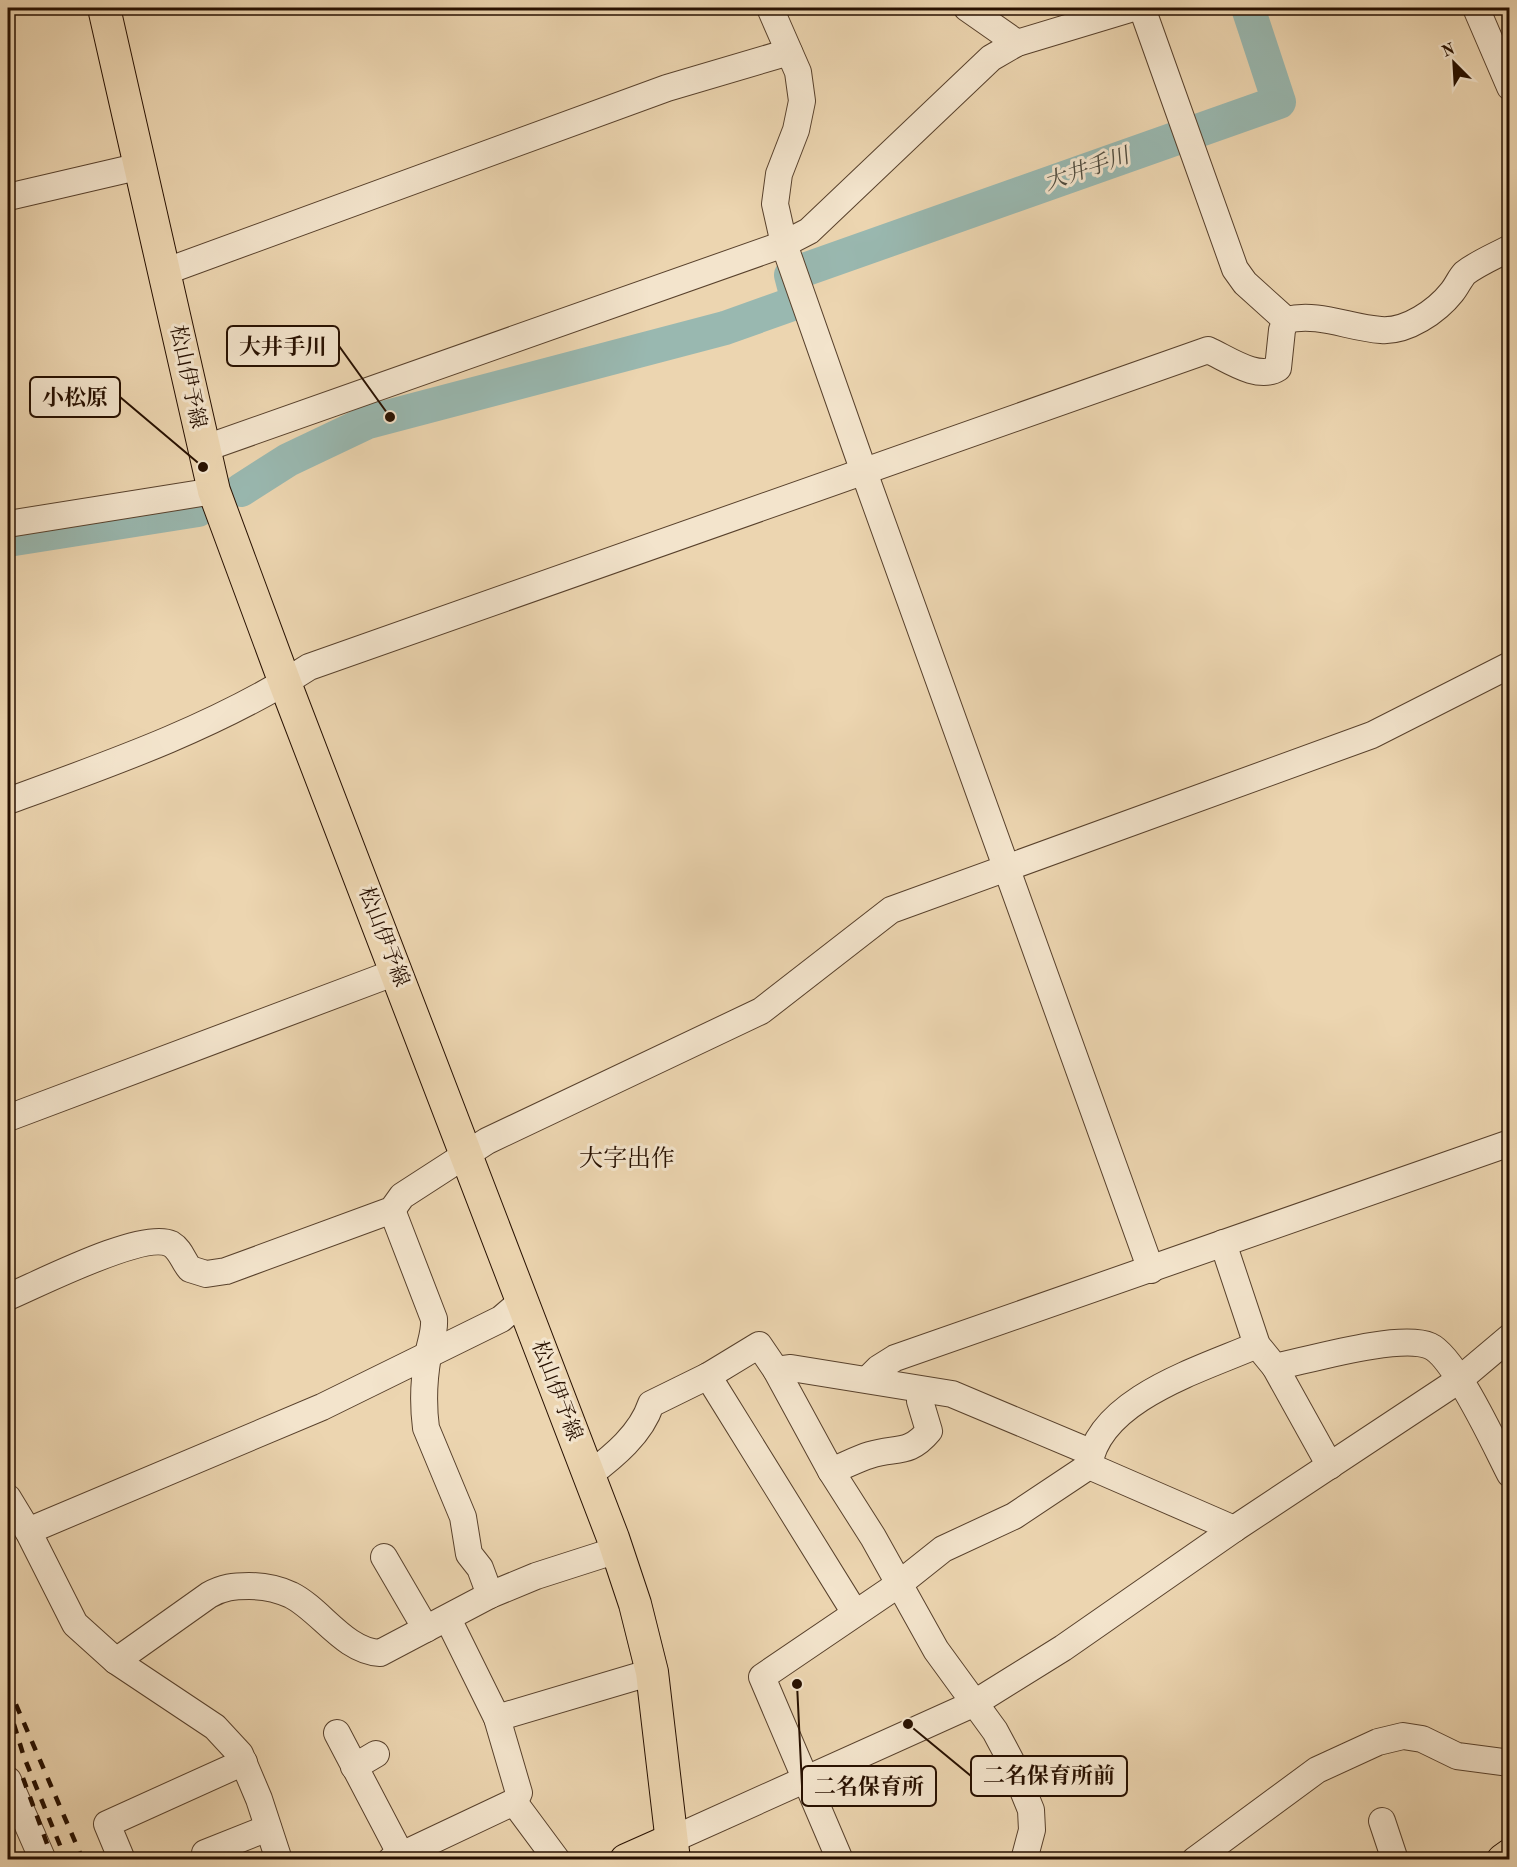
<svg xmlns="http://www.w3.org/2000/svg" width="1517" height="1867" font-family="'Old Standard TT','Noto Serif JP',serif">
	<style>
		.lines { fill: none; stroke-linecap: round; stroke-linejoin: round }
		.river { stroke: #99b8b0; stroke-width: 34 }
		.minor-casing { stroke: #58412c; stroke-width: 28 }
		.major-casing { stroke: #271000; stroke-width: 34 }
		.minor { stroke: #f3e4cc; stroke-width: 26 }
		.major { stroke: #ecd5b0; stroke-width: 32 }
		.rail { stroke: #271000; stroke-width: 4.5; stroke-dasharray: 10 10; stroke-linecap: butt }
		.labels { text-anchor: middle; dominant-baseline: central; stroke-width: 6; stroke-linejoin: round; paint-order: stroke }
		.street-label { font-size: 21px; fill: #271000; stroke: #f3e4cc }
		.water-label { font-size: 22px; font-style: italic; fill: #4f4b3e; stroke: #f3e4cc }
		.quarter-label { font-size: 24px; fill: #271000; stroke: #f3e4cc }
		.leader { fill: none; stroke: #271000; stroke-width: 2 }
		.callout-dot { fill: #271000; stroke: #f3e4cc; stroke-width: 2 }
		.callout { fill: #f3e4cc; stroke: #271000; stroke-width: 2 }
		.callout-label { font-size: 22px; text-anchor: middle; font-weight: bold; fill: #271000 }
	</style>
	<rect width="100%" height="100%" fill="#ecd5b0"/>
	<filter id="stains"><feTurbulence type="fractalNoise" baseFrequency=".00333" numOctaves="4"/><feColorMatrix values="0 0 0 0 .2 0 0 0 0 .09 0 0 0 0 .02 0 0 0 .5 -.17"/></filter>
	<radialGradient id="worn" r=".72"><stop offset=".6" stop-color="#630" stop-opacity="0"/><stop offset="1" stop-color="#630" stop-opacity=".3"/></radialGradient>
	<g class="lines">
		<g class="river">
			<polyline points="801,271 1279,102 1248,8"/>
			<polyline points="241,490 288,460 368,422 725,328 798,302 791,275"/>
			<polyline points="8,540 198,510"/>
		</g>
		<g class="minor-casing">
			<g id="minor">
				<polyline points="770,8 798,72 802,101 796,130 779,174 775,204 784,244 864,472 1151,1270"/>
				<polyline points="967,8 1017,43"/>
				<polyline points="1142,8 1235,269 1245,283 1286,320"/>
				<polyline points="1476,8 1510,87"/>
				<polyline points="8,197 141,166"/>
				<polyline points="164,272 667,88 789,52"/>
				<polyline points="203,449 784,244 809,231 991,58 1017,43 1133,8"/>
				<polyline points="8,524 214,491"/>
				<path d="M8,801c102,-37 210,-75 301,-134l899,-317c20,9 50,31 70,18l4,-38 4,-10c33,-8 63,8 95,10 26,2 56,-19 71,-38 5,-6 8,-14 13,-19 13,-10 30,-17 45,-25"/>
				<polyline points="8,1118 396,972"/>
				<path d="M392,1210l42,109c1,14 -4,23 -6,37 -4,22 -5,49 -2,72l37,89 6,37 11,14 10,27"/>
				<path d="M1223,1243l34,102 18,22c34,-7 125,-34 155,-21 25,11 66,101 80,128"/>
				<path d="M8,1297c31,-13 135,-67 163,-53 10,6 12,17 19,25l16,5 20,-3 166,-61 10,-14 85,-55 274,-130 130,-101 481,-175 138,-70"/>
				<polyline points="1275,1367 1330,1466"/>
				<polyline points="776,1370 831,1471 873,1537 936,1650 995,1731 1011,1761 1031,1810 1032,1830 1024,1860"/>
				<polyline points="708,1376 855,1613"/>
				<polyline points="868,1379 879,1368 895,1358 1510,1143"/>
				<polyline points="1089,1466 1234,1529"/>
				<path d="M831,1471c13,-5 26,-12 39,-16 27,-8 39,0 59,-24l-9,-30v-11"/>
				<path d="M589,1475c25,-19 52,-41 62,-71l57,-28 51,-31 17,25 15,-2 161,26 138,58"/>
				<polyline points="8,1498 28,1531 75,1624 116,1661 215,1727 240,1754 259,1799 279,1860"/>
				<polyline points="28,1531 322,1407 501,1319 522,1301"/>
				<polyline points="384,1557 426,1629"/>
				<path d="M116,1661l93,-66c14,-8 25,-9 40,-9 14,0 29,3 42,9 30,15 53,56 89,58l110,-58 46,-19 81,-26"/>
				<polyline points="497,1718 652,1672"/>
				<polyline points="337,1733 401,1855"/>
				<polyline points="354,1767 376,1754"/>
				<polyline points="8,1780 43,1860"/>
				<polyline points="514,1802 557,1860"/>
				<polyline points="1382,1821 1395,1860"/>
				<polyline points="671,1840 973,1704 1063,1648 1234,1529 1459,1380 1510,1337"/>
				<polyline points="205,1853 268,1828"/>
				<polyline points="122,1860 107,1824 244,1762"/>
				<polyline points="391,1860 514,1802 519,1793 497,1718 448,1619"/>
				<path d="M840,1860l-78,-183 137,-93 44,-35 71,-33 75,-50c9,-67 113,-97 168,-121"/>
				<polyline points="1195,1860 1317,1770 1378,1742 1403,1736 1422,1739 1457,1756 1510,1763"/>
			</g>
		</g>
		<g class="major-casing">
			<g id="major">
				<polyline points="104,8 214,491 285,683 613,1538 635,1604 652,1672 674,1860"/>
				<polyline points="626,1860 671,1840"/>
				<polyline points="1503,1860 1510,1855"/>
			</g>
		</g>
		<use href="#minor" class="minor"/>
		<use href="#major" class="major"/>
		<g class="rail">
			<polyline points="8,1686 83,1860"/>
			<polyline points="8,1705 24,1757 66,1860"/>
			<polyline points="23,1778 53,1860"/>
		</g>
	</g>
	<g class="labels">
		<g class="street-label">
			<text transform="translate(187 377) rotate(78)">松山伊予線</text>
			<text transform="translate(383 937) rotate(69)">松山伊予線</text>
			<text transform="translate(556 1391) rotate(69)">松山伊予線</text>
		</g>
		<g class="water-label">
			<text transform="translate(1087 170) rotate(-19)">大井手川</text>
		</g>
		<g class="quarter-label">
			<text x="627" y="1160">大字出作</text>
		</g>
	</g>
	<path class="leader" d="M390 417L339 346M203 467L120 397M908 1724L971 1776M797 1684L802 1786"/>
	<g class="callout-dot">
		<circle cx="390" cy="417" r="6"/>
		<circle cx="203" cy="467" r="6"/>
		<circle cx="908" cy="1724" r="6"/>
		<circle cx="797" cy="1684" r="6"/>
	</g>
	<g class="callout">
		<rect x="227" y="326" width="112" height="40" rx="6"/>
		<rect x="30" y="377" width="90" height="40" rx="6"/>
		<rect x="971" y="1756" width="156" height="40" rx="6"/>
		<rect x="802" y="1766" width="134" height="40" rx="6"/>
	</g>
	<g class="callout-label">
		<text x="283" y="354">大井手川</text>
		<text x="75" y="405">小松原</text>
		<text x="1049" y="1783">二名保育所前</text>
		<text x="869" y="1794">二名保育所</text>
	</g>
	<rect width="1517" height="1867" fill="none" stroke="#ecd5b0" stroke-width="30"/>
	<rect x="9" y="9" width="1499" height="1849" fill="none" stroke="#271000" stroke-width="3"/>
	<rect x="15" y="15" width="1487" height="1837" fill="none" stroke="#271000" stroke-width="1.5"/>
	<g transform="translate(1454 63) rotate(336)" stroke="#f3e4cc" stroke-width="4.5" paint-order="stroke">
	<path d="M0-4.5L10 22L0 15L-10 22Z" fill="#271000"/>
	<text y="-9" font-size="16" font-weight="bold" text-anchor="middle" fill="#271000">N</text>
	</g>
	<rect width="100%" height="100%" filter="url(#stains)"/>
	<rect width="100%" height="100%" fill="url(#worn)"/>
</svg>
